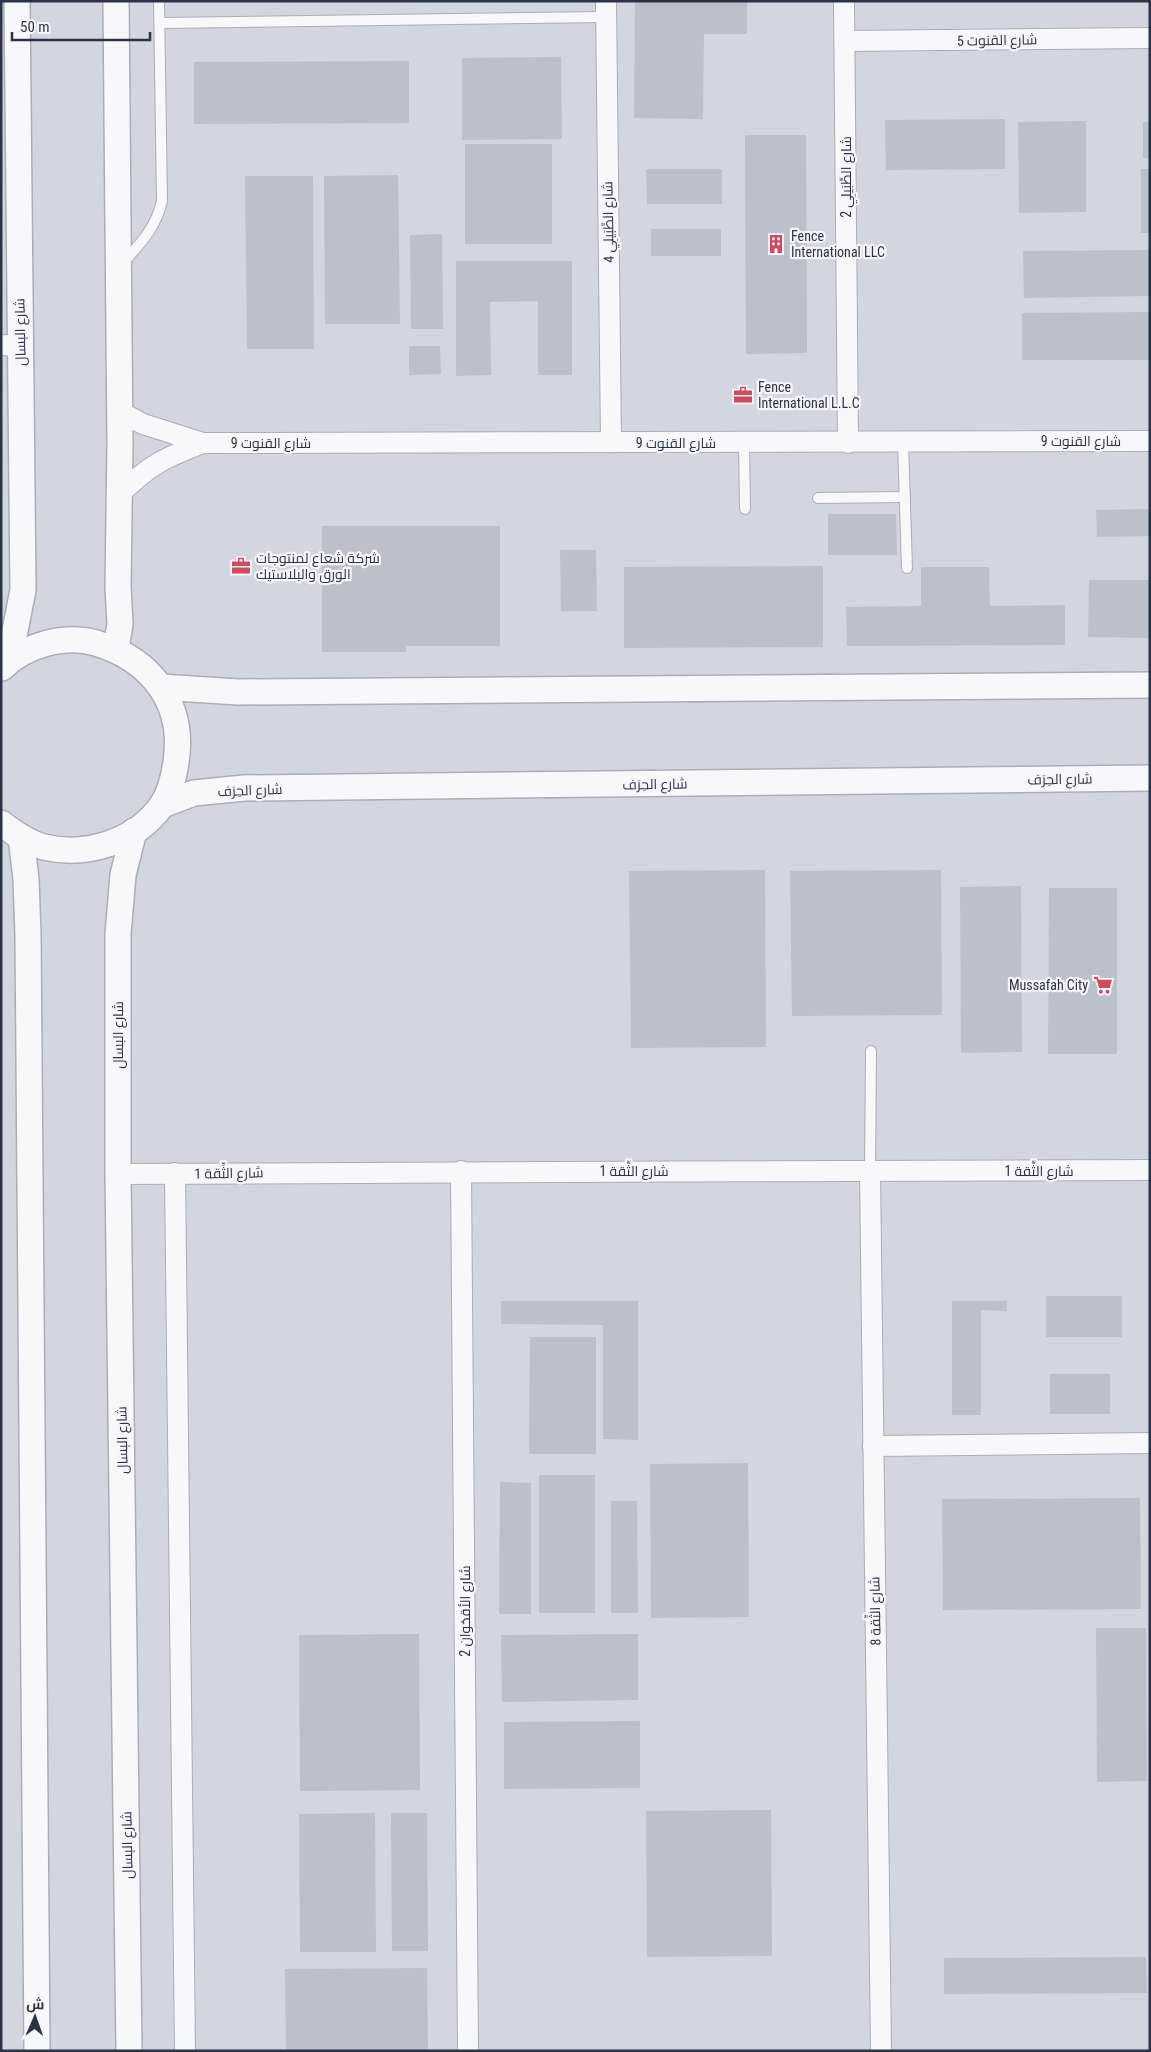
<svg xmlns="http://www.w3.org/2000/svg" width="1151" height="2052" font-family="'Roboto Condensed',Cairo,sans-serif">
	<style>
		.built { fill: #d2d6de }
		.building { fill: #bbc0ca }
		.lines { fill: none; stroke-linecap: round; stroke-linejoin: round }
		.service-casing { stroke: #a9aeb7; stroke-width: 12 }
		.minor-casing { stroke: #a9aeb7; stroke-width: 22 }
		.tertiary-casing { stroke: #a9aeb7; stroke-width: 28 }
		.service { stroke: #f7f8fa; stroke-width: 10 }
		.minor { stroke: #f7f8fa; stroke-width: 20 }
		.tertiary { stroke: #f7f8fa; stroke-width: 25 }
		.labels { text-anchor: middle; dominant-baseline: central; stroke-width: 4.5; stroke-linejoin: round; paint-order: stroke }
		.street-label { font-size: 14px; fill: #2b3445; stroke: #f4f6f9 }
		.poi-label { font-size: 14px; fill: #2b3445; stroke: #f4f6f9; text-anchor: start }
	</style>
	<rect width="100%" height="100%" fill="#e4e7ec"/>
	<rect class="built" x="1" y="1" width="1149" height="2050"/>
	<g class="building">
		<polygon points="635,1 747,1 747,34 704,34 703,119 634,118"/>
		<polygon points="561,57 562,139 462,140 462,58"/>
		<polygon points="409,61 409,123 194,124 194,62"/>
		<polygon points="1005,119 1005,169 886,170 885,120"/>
		<polygon points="1086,121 1086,212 1019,213 1018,122"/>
		<rect x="1143" y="122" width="7" height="36"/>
		<polygon points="745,135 806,135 807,353 746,354"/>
		<rect x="465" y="144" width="87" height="100"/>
		<polygon points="646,169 722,169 722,204 647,204"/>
		<rect x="1141" y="169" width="9" height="64"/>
		<polygon points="398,175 400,324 325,324 324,176"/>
		<polygon points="245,176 313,176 314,349 247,349"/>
		<rect x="651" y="229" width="70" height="27"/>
		<polygon points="442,234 443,329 411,329 410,235"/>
		<polygon points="1150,250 1150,296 1024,298 1023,251"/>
		<polygon points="456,261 572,261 572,375 538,375 538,301 490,302 491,375 456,376"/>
		<polygon points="1150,312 1150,360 1022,360 1022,313"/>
		<polygon points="409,346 440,346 441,374 409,375"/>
		<polygon points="1150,509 1150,536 1097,537 1096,510"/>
		<polygon points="828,514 896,514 897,555 828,555"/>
		<polygon points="322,526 500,526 500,646 406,646 406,652 322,652"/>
		<polygon points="560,550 596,550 597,611 561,611"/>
		<polygon points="823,566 823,647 624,648 624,567"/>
		<polygon points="921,567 989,567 990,606 1065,605 1065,645 847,646 846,607 921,606"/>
		<polygon points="1089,580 1150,580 1150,638 1088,637"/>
		<polygon points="765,870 766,1047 631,1048 629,871"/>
		<polygon points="941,870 942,1015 792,1016 790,871"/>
		<polygon points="1021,886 1022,1052 961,1053 960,887"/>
		<polygon points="1049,888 1117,888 1117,1054 1048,1054"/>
		<rect x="1046" y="1296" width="76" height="41"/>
		<polygon points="501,1301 638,1301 638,1440 603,1439 603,1325 501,1324"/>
		<polygon points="952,1301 1007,1301 1007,1311 981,1310 981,1415 952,1415"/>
		<polygon points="530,1337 596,1337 596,1454 529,1454"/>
		<rect x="1050" y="1374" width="60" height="40"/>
		<polygon points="748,1463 749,1617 651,1618 650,1464"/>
		<rect x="539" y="1475" width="56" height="138"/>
		<polygon points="500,1482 531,1483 531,1614 499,1614"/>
		<polygon points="1140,1498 1141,1609 943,1610 942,1499"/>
		<polygon points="611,1501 637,1501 638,1613 611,1613"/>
		<polygon points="1096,1628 1146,1628 1147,1781 1097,1782"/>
		<polygon points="419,1634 420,1790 300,1791 299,1635"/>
		<polygon points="638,1634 638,1700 502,1702 501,1635"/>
		<polygon points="640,1721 640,1788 504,1789 504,1722"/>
		<polygon points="771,1810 772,1956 647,1957 646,1811"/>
		<polygon points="375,1813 376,1952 300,1952 299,1814"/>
		<polygon points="391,1813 427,1813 428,1951 392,1951"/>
		<polygon points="1146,1957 1147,1993 944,1994 944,1958"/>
		<polygon points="427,1968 428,2051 286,2051 285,1969"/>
	</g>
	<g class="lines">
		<g class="service-casing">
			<g id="service">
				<polyline points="160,23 606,17"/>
				<path d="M122,264c18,-20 34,-36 40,-63l-3,-200"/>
				<polyline points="903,442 907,568"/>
				<polyline points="744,443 745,509"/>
				<polyline points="818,498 905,497"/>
				<polyline points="870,1172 871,1051"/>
			</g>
		</g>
		<g class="minor-casing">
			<g id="minor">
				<polyline points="606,1 611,442"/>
				<polyline points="844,1 848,443"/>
				<polyline points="845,41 1150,38"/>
				<polyline points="1,345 20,346"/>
				<polyline points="119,411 143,424 203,443 1150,441"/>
				<path d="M119,495c30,-30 45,-37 84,-52"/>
				<polyline points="461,1171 468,2051"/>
				<polyline points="870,1172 881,2051"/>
				<polyline points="175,1173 185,2051"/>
				<path d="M118,1174c344,-4 688,-1 1032,-4"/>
				<polyline points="873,1446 1150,1443"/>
			</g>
		</g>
		<g class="tertiary-casing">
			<g id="tertiary">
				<polyline points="116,649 120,624 118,587 120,443 116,1"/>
				<polyline points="9,661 23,590 17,1"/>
				<polyline points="161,687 238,692 1150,685"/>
				<polyline points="162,805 194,793 244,788 1150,778"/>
				<path d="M1,823c13,10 27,20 43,24 42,10 92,-5 118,-42 8,-12 12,-29 14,-43 9,-58 -24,-102 -80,-119 -31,-9 -71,2 -94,25"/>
				<polyline points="21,837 26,879 28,935 37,2051"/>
				<polyline points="129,2051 118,1174 118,934 123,875 134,831"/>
			</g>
		</g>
		<use href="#service" class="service"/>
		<use href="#minor" class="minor"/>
		<use href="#tertiary" class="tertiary"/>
	</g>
	<defs>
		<g id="building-bare" transform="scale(1.5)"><path d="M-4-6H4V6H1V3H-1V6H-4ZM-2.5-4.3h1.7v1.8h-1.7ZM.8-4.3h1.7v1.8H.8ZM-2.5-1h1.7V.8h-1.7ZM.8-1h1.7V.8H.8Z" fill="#d1495b" stroke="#f4f6f9" stroke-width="2.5" paint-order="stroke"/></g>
		<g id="office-bare" transform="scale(1.5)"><path d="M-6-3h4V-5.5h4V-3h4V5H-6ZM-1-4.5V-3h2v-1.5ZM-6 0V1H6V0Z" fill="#d1495b" stroke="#f4f6f9" stroke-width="2.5" paint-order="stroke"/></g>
		<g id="supermarket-bare" transform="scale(1.5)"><path d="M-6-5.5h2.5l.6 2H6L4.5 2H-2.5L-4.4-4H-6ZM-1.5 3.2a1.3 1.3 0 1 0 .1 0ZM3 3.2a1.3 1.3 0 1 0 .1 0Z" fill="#d1495b" stroke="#f4f6f9" stroke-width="2.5" paint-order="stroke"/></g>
	</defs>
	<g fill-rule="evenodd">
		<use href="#building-bare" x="776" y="244"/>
		<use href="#office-bare" x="743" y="395"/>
		<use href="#office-bare" x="241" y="566"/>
		<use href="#supermarket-bare" x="1103" y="985"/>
	</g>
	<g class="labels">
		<g class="street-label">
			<text transform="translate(997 40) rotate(-1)">شارع القنوت 5</text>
			<text transform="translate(846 177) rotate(-90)">شارع الطِّبَيلِي 2</text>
			<text transform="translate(608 222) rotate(-91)">شارع الطِّبَيلِي 4</text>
			<text transform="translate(20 332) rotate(-91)">شارع البسال</text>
			<text x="1081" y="441">شارع القنوت 9</text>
			<text x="271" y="443">شارع القنوت 9</text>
			<text x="676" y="443">شارع القنوت 9</text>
			<text transform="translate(1060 779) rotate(-1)">شارع الحِرَف</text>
			<text transform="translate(655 784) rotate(-1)">شارع الحِرَف</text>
			<text transform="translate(250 790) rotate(-2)">شارع الحِرَف</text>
			<text transform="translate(118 1035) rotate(-90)">شارع البسال</text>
			<text x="634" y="1171">شارع الثِّقة 1</text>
			<text x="1039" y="1171">شارع الثِّقة 1</text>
			<text transform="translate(229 1173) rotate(-1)">شارع الثِّقة 1</text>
			<text transform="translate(122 1440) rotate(-91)">شارع البسال</text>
			<text transform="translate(465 1611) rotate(-90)">شارع الأقحُوان 2</text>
			<text transform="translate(875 1611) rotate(-91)">شارع الثِّقة 8</text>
			<text transform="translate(127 1845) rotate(-91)">شارع البسال</text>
		</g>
		<g class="poi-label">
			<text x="791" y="236">Fence<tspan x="791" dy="16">International LLC</tspan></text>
			<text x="758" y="387">Fence<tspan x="758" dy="16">International L.L.C</tspan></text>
			<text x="256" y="558">شركة شعاع لمنتوجات<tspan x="256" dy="16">الورق والبلاستيك</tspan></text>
			<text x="1088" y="985" text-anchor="end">Mussafah City</text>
		</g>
	</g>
	<rect width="1151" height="2052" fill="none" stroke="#2b3445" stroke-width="5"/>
	<g transform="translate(35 2017) rotate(2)" stroke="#f4f6f9" stroke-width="4" paint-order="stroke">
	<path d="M0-4L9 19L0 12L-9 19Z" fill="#2b3445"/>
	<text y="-8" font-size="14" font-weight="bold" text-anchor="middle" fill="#2b3445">ش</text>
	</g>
	<path d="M12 32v8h138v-8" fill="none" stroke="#2b3445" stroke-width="2.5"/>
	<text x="20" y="32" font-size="15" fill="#2b3445" stroke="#f4f6f9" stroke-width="4" paint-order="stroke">50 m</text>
</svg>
